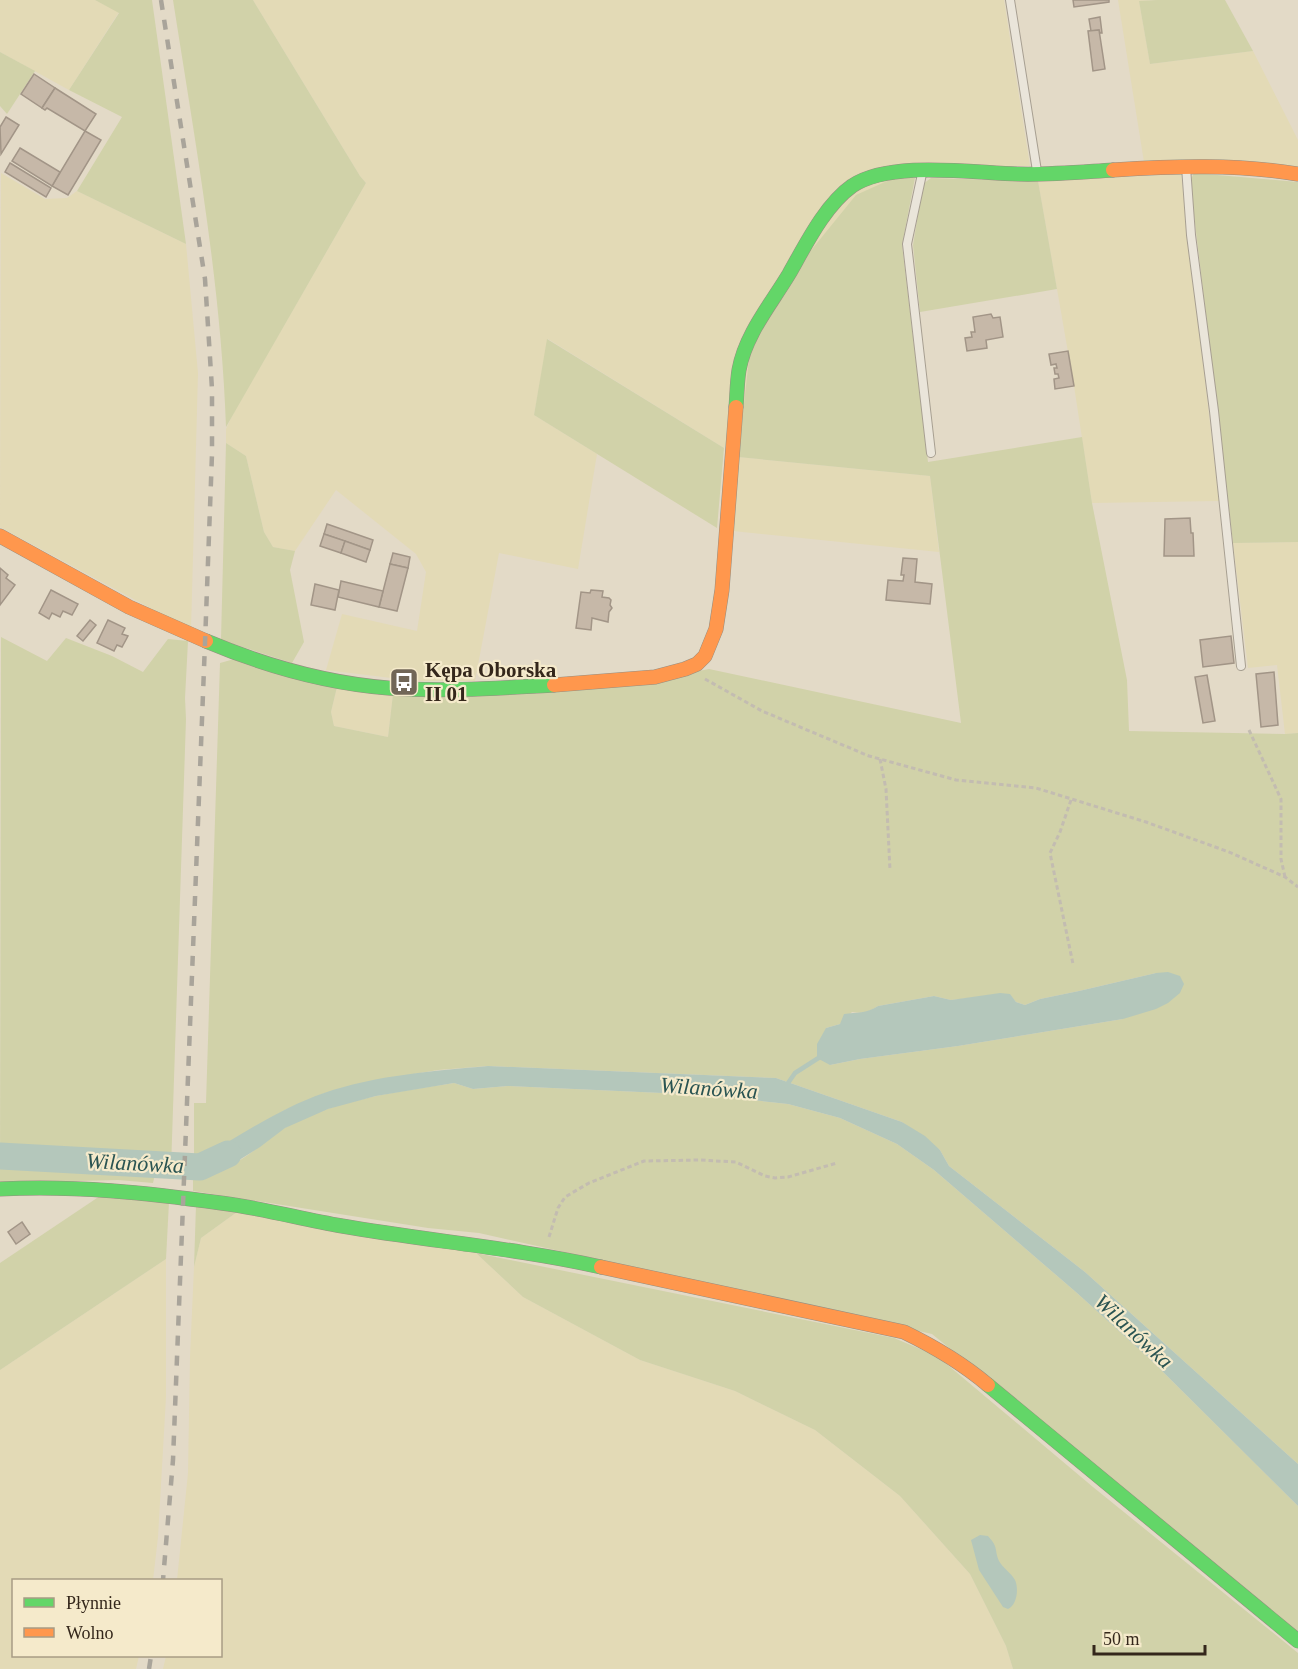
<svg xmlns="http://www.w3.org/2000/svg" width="1298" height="1669" font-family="Georgia,serif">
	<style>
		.farmland { fill: #e3dab6 }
		.green { fill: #d1d2a9; fill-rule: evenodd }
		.water { fill: #b4c7bb }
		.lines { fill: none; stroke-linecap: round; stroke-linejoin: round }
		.stream { stroke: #b4c7bb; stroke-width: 4.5 }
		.river { stroke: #b4c7bb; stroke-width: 27 }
		.building { fill: #c6b8a8; stroke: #a29587; stroke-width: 1.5 }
		.lane-casing { stroke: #a79f91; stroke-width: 10 }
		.fast-casing { stroke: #968e81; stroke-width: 15 }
		.slow-casing { stroke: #968e81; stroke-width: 15 }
		.path { stroke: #c3bcb1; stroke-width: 3; stroke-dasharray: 4.5 3; stroke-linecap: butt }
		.lane { stroke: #eae5da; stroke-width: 8 }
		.fast { stroke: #63d668; stroke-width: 14 }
		.slow { stroke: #ff974d; stroke-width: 14 }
		.rail { stroke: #a9a49a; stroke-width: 4.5; stroke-dasharray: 10 10; stroke-linecap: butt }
		.labels { text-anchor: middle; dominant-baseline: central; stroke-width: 4.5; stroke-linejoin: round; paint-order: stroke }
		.poi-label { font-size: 21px; font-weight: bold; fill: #34271b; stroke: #f5eacb; text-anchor: start }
		.water-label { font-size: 22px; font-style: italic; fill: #2a5452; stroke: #f5eacb }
	</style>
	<rect width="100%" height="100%" fill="#e3dac7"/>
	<g class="farmland">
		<polygon points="0,0 95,0 119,12 69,90 0,52"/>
		<polygon points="253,0 1004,0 1030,166 896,166 724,448 548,339 534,415 597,454 578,569 499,553 475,681 416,681 326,670 342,614 417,631 426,572 416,554 336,490 295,551 273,547 264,532 246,456 226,443 226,429 232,416 366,183 360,176"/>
		<polygon points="1118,0 1157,0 1139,1 1150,64 1253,51 1298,140 1298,167 1144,162"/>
		<polygon points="1,173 45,199 67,198 77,191 186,244 198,373 191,630 0,527"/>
		<polygon points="1181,174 1219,501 1092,503 1074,386 1038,181"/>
		<polygon points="738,457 930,476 939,552 733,531"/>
		<polygon points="1298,542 1298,733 1285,734 1277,665 1248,668 1233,543"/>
		<polygon points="337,687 393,694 388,737 334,726 331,712"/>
		<polygon points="237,1212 476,1253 523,1297 640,1360 735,1391 815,1430 900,1496 970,1574 1006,1646 1013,1669 163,1669 166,1656 220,1656 220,1580 177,1580 188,1473 190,1357 194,1267 201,1238"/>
		<polygon points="166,1259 166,1397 158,1537 153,1580 14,1580 14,1656 139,1656 136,1669 0,1669 0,1370"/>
	</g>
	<g class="green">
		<polygon points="95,0 152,0 186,244 77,191 122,117 69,90 119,13"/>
		<path d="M173,0h80l107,176 6,7 -140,244c-5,-144 -31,-286 -53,-427z"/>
		<polygon points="1157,0 1225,0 1253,51 1150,64 1139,1"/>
		<polygon points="0,52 35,71 7,114 0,106"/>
		<polygon points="1194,173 1298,182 1298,542 1233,543 1190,181"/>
		<path d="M896,177l19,1 -13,67 26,217 154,-25 10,66 35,177 2,51 156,3 13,-1v-9v740l-213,-192 -136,-106 -9,-16 -38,-28 -126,-44 -288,-12 -50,4 -66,11 -47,12 -40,17 -91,52v-59h12l14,-440 18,-5 99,29 -6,25 3,14 54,11 5,-43 245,-11 71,-14 252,54 -31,-247 -192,-19 11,-98 25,-63 82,-101zM1156,973l-33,46 -165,27 -98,13 -30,6 -4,-37 14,-4 12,-12c11,2 17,0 26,-6l56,-10 17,4 58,-6 7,8 9,3 15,-6 39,-8z"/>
		<polygon points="931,178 1038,181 1057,289 920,312 913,245 923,184"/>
		<polygon points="547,339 724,448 717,528 534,415"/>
		<polygon points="226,443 246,456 264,532 273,547 295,551 290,570 304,642 292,663 221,640"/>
		<polygon points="1,637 47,661 66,638 112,656 143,672 168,639 188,641 185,698 186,719 171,1169 156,1170 153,1183 118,1180 0,1183"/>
		<path d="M454,1083l19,6 35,-3 198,9 82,9 52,14 57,26 37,26 143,123 75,68 146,145v126l-366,-298 -453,-101 -51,-5 -235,-37v-18c11,-2 26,-2 36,-7 21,-9 37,-27 57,-39 51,-28 111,-35 168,-44z"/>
		<polygon points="100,1196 169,1202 166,1259 0,1370 0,1263"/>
		<polygon points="196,1205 237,1212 201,1238 194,1267"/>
		<polygon points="476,1253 894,1338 937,1356 1093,1487 1298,1653 1298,1669 1013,1669 1006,1646 970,1574 900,1496 815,1430 735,1391 640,1360 523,1297"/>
	</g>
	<g class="water">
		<path d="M1168,972l12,4 4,8 -4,9 -12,10 -12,6 -33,10 -165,27 -98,13 -30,6 -13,-7v-14l9,-16 14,-4 4,-10c13,-2 22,0 34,-8l56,-10 17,4 49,-7 10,1 6,8 9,3 15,-6 39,-8 77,-18z"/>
		<path d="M488,1066l288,12 126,44 23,14 15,14 9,16 136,106 213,192v42l-146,-145 -75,-68 -143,-123 -37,-26 -57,-26 -52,-14 -82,-9 -198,-9 -35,3 -19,-6 -78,13 -48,13 -43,19 -25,19 -32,20 -35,6 1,-11c42,-24 84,-53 130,-69 52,-18 110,-22 164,-27z"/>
		<path d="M980,1535l8,1c11,12 6,13 11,25 4,7 12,12 16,19 4,9 2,25 -7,29l-5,-2 -24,-37 -8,-30z"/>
	</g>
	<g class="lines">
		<polyline class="stream" points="786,1086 795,1073 820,1057"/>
		<polyline class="river" points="0,1156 200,1167 228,1154"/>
	</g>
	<g class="building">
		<polygon points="1073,0 1109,0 1109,2 1074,7"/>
		<polygon points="1100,17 1102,33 1100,33 1099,30 1091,31 1089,19"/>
		<polygon points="1099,30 1105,69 1093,71 1088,31"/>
		<polygon points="34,74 55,88 42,108 21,94"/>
		<polygon points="55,88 96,114 85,131 47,108 45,110 42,108"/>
		<polygon points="6,117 19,125 1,154 0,127"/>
		<polygon points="85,131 101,140 68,195 52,186"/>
		<polygon points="20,148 60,172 52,186 12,161"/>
		<polygon points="10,163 51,188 46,197 5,172"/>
		<polygon points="991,314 993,318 1000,317 1003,337 986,340 987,348 967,351 965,338 972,337 971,332 975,332 973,317"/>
		<polygon points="1068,351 1074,386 1055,389 1054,379 1059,378 1058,374 1055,374 1054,368 1057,368 1056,364 1051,365 1049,354"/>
		<polygon points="1190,518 1191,533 1193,533 1194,556 1164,556 1165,519"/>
		<polygon points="327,524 373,540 370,550 324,534"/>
		<polygon points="324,534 345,541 341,553 320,546"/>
		<polygon points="345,541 370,550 366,562 341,553"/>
		<polygon points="393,553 410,557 408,568 390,564"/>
		<polygon points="903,558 917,559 915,582 932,584 930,604 886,600 888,580 903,581 904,575 901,575"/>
		<polygon points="390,564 408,568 397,611 379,607"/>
		<polygon points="0,568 8,575 6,578 15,585 0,605"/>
		<polygon points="341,581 383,591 379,607 338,597"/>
		<polygon points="315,584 339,590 335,610 311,605"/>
		<polygon points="51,590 78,604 72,615 63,611 60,617 52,613 49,619 39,613"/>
		<polygon points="591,590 603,591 602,597 609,598 611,600 610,605 612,608 609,612 608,622 592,618 591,630 576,628 581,592 590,593"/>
		<polygon points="90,620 96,625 83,641 77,636"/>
		<polygon points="108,620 125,628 122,634 128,636 122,647 117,645 114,651 97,643"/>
		<polygon points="1231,636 1234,663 1203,667 1200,640"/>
		<polygon points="1274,672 1278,725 1261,727 1256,674"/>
		<polygon points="1207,675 1215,721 1203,723 1195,677"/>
		<polygon points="22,1222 30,1234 16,1244 8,1232"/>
	</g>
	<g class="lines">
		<g class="lane-casing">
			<g id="lane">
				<polyline points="1010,0 1037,171"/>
				<polyline points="1186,167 1191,235 1214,411 1241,666"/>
				<polyline points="922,174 907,244 931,453"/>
			</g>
		</g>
		<g class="fast-casing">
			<g id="fast">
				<path d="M736,407c1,-12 1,-25 3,-37 6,-35 32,-66 50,-96 16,-28 36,-69 63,-88 39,-26 121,-13 166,-12 31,1 63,-2 95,-4"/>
				<path d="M206,641c57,24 120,42 182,47 55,4 111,0 166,-3"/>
				<path d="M0,1189c74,-4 148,4 221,14 41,5 80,16 121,23 86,15 174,22 259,41"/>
				<polyline points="988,1385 1298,1641"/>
			</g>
		</g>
		<g class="slow-casing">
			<g id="slow">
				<path d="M1113,170c62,-4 123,-6 185,4"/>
				<polyline points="0,536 129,607 206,641"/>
				<polyline points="554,685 655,677 685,669 697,664 705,656 716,629 722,590 736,407"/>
				<path d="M601,1267l303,65c31,15 58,31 84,53"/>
			</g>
		</g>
		<g class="path">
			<polyline points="705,679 762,711 869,756 956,780 1036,788 1146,822 1229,852 1285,877 1298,887"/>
			<polyline points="1249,730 1281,799 1281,859 1285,877"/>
			<polyline points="880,759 886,789 890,870"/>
			<polyline points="1071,800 1060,832 1050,853 1073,964"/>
			<polyline points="549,1237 558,1208 565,1197 589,1183 644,1161 700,1160 736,1162 765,1176 775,1178 788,1177 837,1163"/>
		</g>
		<use href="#lane" class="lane"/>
		<use href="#fast" class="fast"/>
		<use href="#slow" class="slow"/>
		<g class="rail">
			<polyline points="161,0 205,279 212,389 212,454 205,643 173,1460 163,1580"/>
			<polyline points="149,1669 151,1656"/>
		</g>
	</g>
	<defs>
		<g id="bus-square" transform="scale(1.5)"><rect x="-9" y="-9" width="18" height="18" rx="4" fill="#716657" stroke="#f5eacb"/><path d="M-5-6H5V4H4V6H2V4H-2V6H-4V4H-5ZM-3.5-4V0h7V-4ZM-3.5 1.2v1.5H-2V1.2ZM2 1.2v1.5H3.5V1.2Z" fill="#fff"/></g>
	</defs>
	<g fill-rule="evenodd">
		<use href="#bus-square" x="404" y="682"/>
	</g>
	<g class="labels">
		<g class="poi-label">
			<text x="425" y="670">Kępa Oborska<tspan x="425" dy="24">II 01</tspan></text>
		</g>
		<g class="water-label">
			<text transform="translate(709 1088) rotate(4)">Wilanówka</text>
			<text transform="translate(135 1163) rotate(3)">Wilanówka</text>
			<text transform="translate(1134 1331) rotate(43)">Wilanówka</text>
		</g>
	</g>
	<rect x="12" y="1579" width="210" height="78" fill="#f5eacb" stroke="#a89c85" stroke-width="1.5"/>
	<rect x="24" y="1598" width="30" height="9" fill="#63d668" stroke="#a89c85" stroke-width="1.5"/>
	<text x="66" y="1609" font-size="18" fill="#34271b">Płynnie</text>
	<rect x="24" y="1628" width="30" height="9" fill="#ff974d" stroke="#a89c85" stroke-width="1.5"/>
	<text x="66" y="1639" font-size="18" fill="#34271b">Wolno</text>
	<path d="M1094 1645v9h111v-9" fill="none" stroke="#34271b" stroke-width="3"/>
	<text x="1103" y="1645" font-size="18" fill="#34271b" stroke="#f5eacb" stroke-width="4.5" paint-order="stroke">50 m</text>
</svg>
